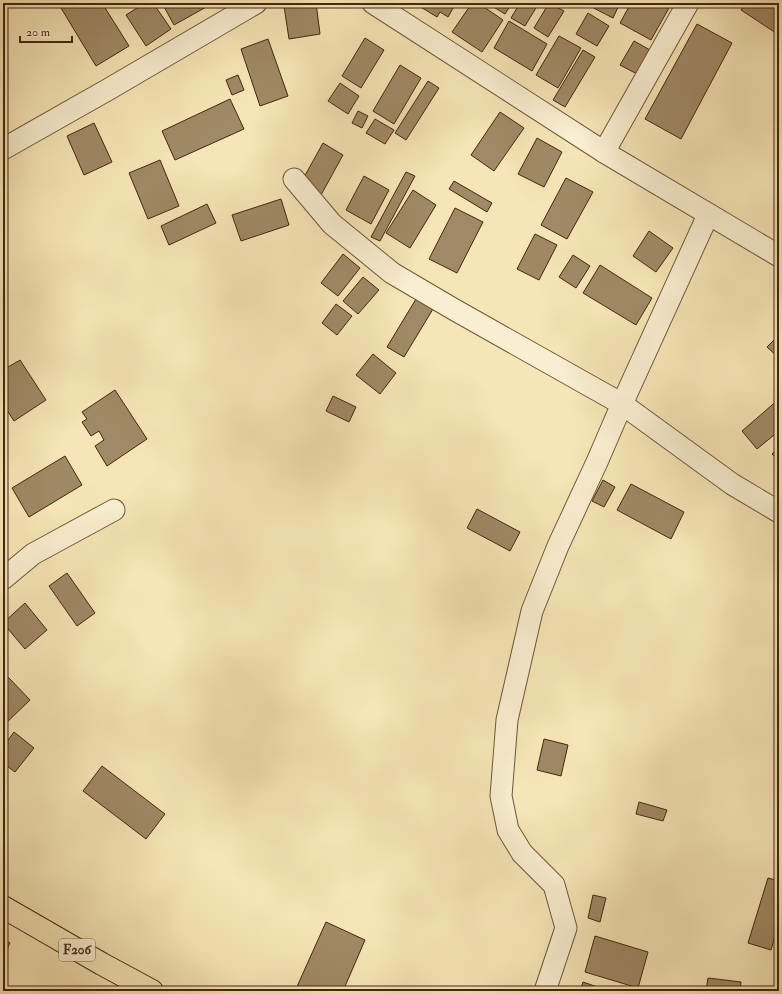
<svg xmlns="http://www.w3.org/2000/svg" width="782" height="994" font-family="'IM FELL Double Pica',serif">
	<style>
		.building { fill: #a08966; stroke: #43260f }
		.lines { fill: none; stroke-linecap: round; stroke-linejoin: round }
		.minor-casing { stroke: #705639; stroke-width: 23 }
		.major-casing { stroke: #43260f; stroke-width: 24 }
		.minor { stroke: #f9eed0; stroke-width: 21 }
		.major { stroke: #f6e5b6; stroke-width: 22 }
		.labels { text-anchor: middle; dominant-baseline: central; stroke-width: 4; stroke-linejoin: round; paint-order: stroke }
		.shield { fill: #f9eed0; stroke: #7a6249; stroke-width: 1 }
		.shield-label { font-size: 13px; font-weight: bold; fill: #43260f }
	</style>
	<rect width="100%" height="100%" fill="#f6e5b6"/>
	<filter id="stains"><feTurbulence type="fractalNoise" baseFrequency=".005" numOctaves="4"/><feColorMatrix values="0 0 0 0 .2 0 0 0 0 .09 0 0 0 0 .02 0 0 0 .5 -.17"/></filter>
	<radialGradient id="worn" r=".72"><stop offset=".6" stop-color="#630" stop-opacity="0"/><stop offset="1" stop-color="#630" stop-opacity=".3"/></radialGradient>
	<g class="building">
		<polygon points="58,3 102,3 129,46 96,66"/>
		<polygon points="145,3 153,3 171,29 146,46 126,15"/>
		<polygon points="162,3 206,3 208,6 174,25"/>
		<polygon points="305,3 316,3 320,34 289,39 284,6"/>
		<polygon points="420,3 456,3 448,17 440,12 437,17 419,6"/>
		<polygon points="472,3 478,3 503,20 482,52 452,32"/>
		<polygon points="487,3 512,3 505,14"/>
		<polygon points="520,3 539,3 525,26 511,18"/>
		<polygon points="549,3 564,11 548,37 534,28"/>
		<polygon points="584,3 620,3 613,18"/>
		<polygon points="631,3 661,3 669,8 651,40 620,23"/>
		<polygon points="746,3 779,3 779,28 776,33 741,10"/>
		<polygon points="588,13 609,26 597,46 576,34"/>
		<polygon points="509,21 547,44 532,71 494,48"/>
		<polygon points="697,24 732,43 681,139 645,119"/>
		<polygon points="559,36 581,48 558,88 536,75"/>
		<polygon points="365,38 384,50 361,88 342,76"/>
		<polygon points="268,39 288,96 260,106 241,49"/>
		<polygon points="634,41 650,50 637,74 620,65"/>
		<polygon points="583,50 595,57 565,107 553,100"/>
		<polygon points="400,65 421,78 394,124 373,111"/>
		<polygon points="238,75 244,90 232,95 226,80"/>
		<polygon points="428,81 439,88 406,140 395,133"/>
		<polygon points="340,83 359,96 348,114 328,101"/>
		<polygon points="230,99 244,129 175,160 162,131"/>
		<polygon points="358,111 368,116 362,128 352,123"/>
		<polygon points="500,112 524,128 494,171 471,155"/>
		<polygon points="375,119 394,130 385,144 366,133"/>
		<polygon points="94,123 112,162 84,175 67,136"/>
		<polygon points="537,138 562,152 544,187 518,174"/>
		<polygon points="323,143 343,155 321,195 303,179"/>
		<polygon points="160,160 179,206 148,219 129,173"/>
		<polygon points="406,172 415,176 380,241 371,237"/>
		<polygon points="364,176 389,190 371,224 346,210"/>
		<polygon points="566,178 593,192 567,239 541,225"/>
		<polygon points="454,181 492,203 487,212 449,189"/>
		<polygon points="413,190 436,205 410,248 386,233"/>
		<polygon points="281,199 289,225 241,241 232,215"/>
		<polygon points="207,204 216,223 169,245 161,226"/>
		<polygon points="455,208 483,222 457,273 429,259"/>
		<polygon points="649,231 673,248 656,272 633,256"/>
		<polygon points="535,234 557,245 539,280 517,269"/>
		<polygon points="343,254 360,268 338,296 321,283"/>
		<polygon points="573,255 590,266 576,288 559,277"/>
		<polygon points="600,265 652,298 636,325 583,293"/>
		<polygon points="363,277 379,290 358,314 343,301"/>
		<polygon points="416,299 433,309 404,357 387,347"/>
		<polygon points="336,304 352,316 337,335 322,323"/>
		<polygon points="779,335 779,358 767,347"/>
		<polygon points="373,354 396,373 380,394 356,375"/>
		<polygon points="20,360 46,400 14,421 3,404 3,370"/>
		<polygon points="115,390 147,439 107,466 95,446 104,440 99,431 91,436 82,422 87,419 82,412"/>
		<polygon points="333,396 356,407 349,422 326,411"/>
		<polygon points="779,399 779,431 757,449 742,431"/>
		<polygon points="779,447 779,461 772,454"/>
		<polygon points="65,456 82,485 29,517 12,488"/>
		<polygon points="603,480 615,487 604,507 592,501"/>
		<polygon points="631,484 684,512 671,539 617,510"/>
		<polygon points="477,509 520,532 510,551 467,528"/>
		<polygon points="67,573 95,613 77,626 49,586"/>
		<polygon points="25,603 47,630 25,649 3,623"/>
		<polygon points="8,677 30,700 3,726 3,681"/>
		<polygon points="14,732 34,748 15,772 3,763 3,747"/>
		<polygon points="544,739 568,745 561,776 537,770"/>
		<polygon points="102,766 165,814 146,839 83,791"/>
		<polygon points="639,802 667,810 663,821 636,814"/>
		<polygon points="768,878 779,881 779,922 771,950 748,943"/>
		<polygon points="593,895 606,898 600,922 588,918"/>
		<polygon points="326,922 365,940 343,991 295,991"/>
		<polygon points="595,936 648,952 638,988 585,972"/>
		<polygon points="3,939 10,943 3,957"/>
		<polygon points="708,978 741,982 740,991 706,991"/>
		<polygon points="583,982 609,991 580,991"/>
	</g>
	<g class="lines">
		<g class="minor-casing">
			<g id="minor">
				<polyline points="373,3 604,152 779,256"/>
				<polyline points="3,149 109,89 256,3"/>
				<polyline points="604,152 688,3"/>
				<polyline points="294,179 332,224 392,273 455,310 622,404 732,484 779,512"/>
				<polyline points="3,579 33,554 114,510"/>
				<polyline points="545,991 566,928 554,885 522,853 508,830 501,796 507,720 532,611 558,546 597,462 622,404 708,215"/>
			</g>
		</g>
		<g class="major-casing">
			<polyline id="major" points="3,907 102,964 152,991"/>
		</g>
		<use href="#minor" class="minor"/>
		<use href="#major" class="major"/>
	</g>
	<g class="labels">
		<rect class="shield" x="59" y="939" width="36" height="22" rx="3"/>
		<g class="shield-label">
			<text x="77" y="950">F206</text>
		</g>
	</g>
	<rect width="782" height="994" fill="none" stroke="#f6e5b6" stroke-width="16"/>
	<rect x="4" y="4" width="774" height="986" fill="none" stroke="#43260f" stroke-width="2"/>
	<rect x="8" y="8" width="766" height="978" fill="none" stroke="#43260f"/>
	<path d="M20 36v6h52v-6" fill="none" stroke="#43260f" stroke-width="2"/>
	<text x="26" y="36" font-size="12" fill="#43260f" stroke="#f9eed0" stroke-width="3" paint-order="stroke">20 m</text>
	<rect width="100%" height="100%" filter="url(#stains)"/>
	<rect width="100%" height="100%" fill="url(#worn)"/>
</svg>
